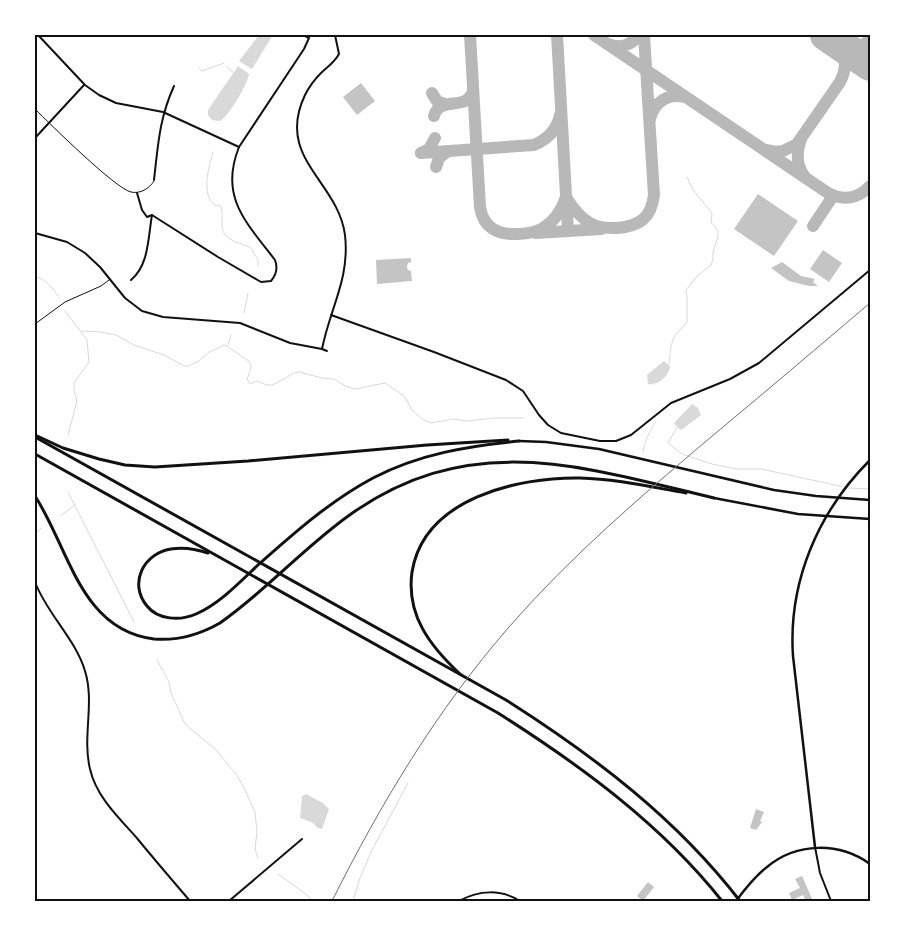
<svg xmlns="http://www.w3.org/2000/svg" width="905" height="936" font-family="'Fira Sans',sans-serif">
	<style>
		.water { fill: #d9d9d9 }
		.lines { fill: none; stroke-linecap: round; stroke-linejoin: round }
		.stream { stroke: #d9d9d9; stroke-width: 1 }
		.taxiway { stroke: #b8b8b8; stroke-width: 12 }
		.runway { stroke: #b8b8b8; stroke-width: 32 }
		.building { fill: #c4c4c4 }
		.service { stroke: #111; stroke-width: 1 }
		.minor { stroke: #111; stroke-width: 2 }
		.tertiary { stroke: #111; stroke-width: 2.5 }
		.secondary { stroke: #111; stroke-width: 2.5 }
		.trunk { stroke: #111; stroke-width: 3 }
		.rail { stroke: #707070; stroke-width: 1 }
		.neatline { fill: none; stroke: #111; stroke-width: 2 }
	</style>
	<rect width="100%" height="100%" fill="#fff"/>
	<g class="water">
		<polygon points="259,35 273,35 252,69 239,61"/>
		<path d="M238,66l11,8c-1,9 -20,42 -29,47l-8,-1 -4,-5v-5z"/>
		<path d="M664,361l6,5c-1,10 -12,20 -22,18l-1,-9z"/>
		<polygon points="692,404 698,408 701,415 681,430 674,424 675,422"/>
		<polygon points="306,794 323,803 329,809 322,829 318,828 313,823 300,818 302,796"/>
	</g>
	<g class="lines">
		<g class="stream">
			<polyline points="227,67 234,73"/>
			<polyline points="199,68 202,71 224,63"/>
			<path d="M213,152c-4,15 -13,43 3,54l4,-1c3,7 2,12 2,20 0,16 18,17 29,23l7,12v6"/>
			<path d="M35,277c11,1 17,11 23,19"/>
			<polyline points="65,311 87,340 89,362 74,383 74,390 77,401 68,435"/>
			<polyline points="244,313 248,293"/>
			<polyline points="82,331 100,332 116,335 134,345 164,355 184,366 189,366 199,361 209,352 224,345 227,346 250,362 251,368 247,379 250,384 257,381 267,385 273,385 294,373 299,372 322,378 334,379 347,387 356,389 385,383 404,396 412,410 422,419 431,423 453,419 467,421 495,418 524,418"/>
			<polyline points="228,345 231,335"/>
			<polyline points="669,364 671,346 674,337 687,322 687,298 686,290 696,277 711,265 713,259 713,253 718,236 718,231 711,222 712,213 693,190 687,177"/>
			<polyline points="677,427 668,443 682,454 712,464 736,469 761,469 844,487"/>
			<path d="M643,452c2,-13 7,-20 13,-31"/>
			<polyline points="848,488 870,489"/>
			<polyline points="68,492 134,622"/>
			<polyline points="60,516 75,505"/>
			<polyline points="35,535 41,528"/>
			<polyline points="157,660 169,682 171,693 185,724 216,750 236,774 243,786 255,812 257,832 255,849 258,858"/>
			<polyline points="278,874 307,895 312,901"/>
			<polyline points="353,901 360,878 371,852 408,783"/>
		</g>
		<g class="taxiway">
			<path d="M470,35l10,172c3,20 17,28 36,27 10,0 19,-1 27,-6 12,-7 19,-19 23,-31"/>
			<polyline points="557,35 568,231"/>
			<path d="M594,35l234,158c15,8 30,6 42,-7"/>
			<path d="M834,39c12,8 25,12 36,0"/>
			<path d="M608,44c12,5 24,1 31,-9"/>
			<polyline points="432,93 437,101 445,104"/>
			<path d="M434,116c6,-21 33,-4 39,-25"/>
			<path d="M650,119c4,-17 18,-26 35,-22"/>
			<path d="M801,139c-5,14 -5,26 4,38"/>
			<path d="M766,150l10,2 7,-1 14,-7 43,-62c9,-17 5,-32 -9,-44"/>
			<path d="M421,153l113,-8c14,-6 23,-15 26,-30"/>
			<polyline points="421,153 429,149 435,138"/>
			<polyline points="436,167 439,158 448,151"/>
			<path d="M566,197c6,10 13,20 24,26 8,5 17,5 27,5 22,-2 34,-9 37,-33l-10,-160"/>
			<polyline points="813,226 833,196"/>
			<polyline points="536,233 601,229"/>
		</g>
		<polyline class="runway" points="826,35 870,65"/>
	</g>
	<g class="building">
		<polygon points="361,83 375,101 357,115 343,97"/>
		<polygon points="758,194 798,221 774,256 734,229"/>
		<polygon points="823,250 842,263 829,282 810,269"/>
		<polygon points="411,258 411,262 408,263 407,267 408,270 411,271 412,281 377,284 376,260"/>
		<polygon points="782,262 801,276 815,279 813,282 818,286 809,286 789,281 771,268"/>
		<polygon points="756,809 764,812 760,821 762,822 756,830 750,828"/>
		<polygon points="802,876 813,901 806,901 803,895 792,900 789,893 800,888 795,879"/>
		<polygon points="648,882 654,887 643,901 637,896"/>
	</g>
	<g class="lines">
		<g class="service">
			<path d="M35,109c15,15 81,80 96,83 9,2 18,-3 23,-11"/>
			<polyline points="35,324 65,302 101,286 109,280"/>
		</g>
		<g class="minor">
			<polyline points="38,35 85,85 99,95 116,103 163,112 239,147"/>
			<polyline points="35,138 84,85"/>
			<path d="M154,180c4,-34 5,-61 20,-94"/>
			<path d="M137,193l5,17 5,7 5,-2 66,42 43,25 10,-1c6,-7 7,-13 4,-21 -29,-38 -56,-63 -36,-113l65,-98 5,-11 -6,-3"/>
			<path d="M35,233l32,9 18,11 15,14 25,31 17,13 21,6 77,6 50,20 32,6c8,-41 28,-70 23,-114 -7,-54 -70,-77 -40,-140 4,-8 9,-15 16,-22 6,-6 13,-10 18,-19l-4,-19"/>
			<path d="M131,280c18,-15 17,-42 21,-65"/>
			<polyline points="331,315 434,352 506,380 523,391 539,415 548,425 561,433 600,441 616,441 631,435 671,403 730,379 759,363 870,270"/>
			<polyline points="322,349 327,351"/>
			<path d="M35,582c12,32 40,56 50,89 10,32 -3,65 5,98 6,27 28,48 46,68 18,22 36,43 54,64"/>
			<polyline points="815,847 820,873 831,901"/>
			<polyline points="229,901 302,839"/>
			<path d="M459,901c20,-11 42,-12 61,0"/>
		</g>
		<path class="tertiary" d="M815,847l-22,-191c-5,-74 25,-144 77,-196"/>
		<g class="secondary">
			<polyline points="519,441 546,442 599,449 774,490 816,496 870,500"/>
			<polyline points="714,498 798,514 870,519"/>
			<path d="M736,901c9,-12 19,-25 31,-34 30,-25 72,-25 103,-3"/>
		</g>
		<g class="trunk">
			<polyline points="35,435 63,448 99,459 125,465 155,467 248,461 427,445 508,440"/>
			<path d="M35,437l471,263c88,56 170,118 234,201"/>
			<path d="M35,454l463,259c82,52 163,111 224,188"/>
			<path d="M35,496c34,52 45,134 119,143 24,2 45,-4 66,-16 46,-32 84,-76 131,-109 120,-85 233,-47 363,-16"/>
			<path d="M208,553c-12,-4 -24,-6 -37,-4 -27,4 -43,34 -24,57 11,14 33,15 49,8 23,-10 43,-31 62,-49 36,-32 72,-64 115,-87 46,-24 95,-32 146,-37"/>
			<path d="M460,674c-30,-28 -54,-59 -48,-102 12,-74 106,-95 168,-94 36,1 71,9 106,15"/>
		</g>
		<path class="rail" d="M332,901c49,-98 105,-191 177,-274 61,-70 131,-130 202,-190 53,-44 106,-89 159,-134"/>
	</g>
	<rect width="905" height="936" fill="none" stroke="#ffffff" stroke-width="72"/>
	<rect x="36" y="36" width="833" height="864" class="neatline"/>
</svg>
